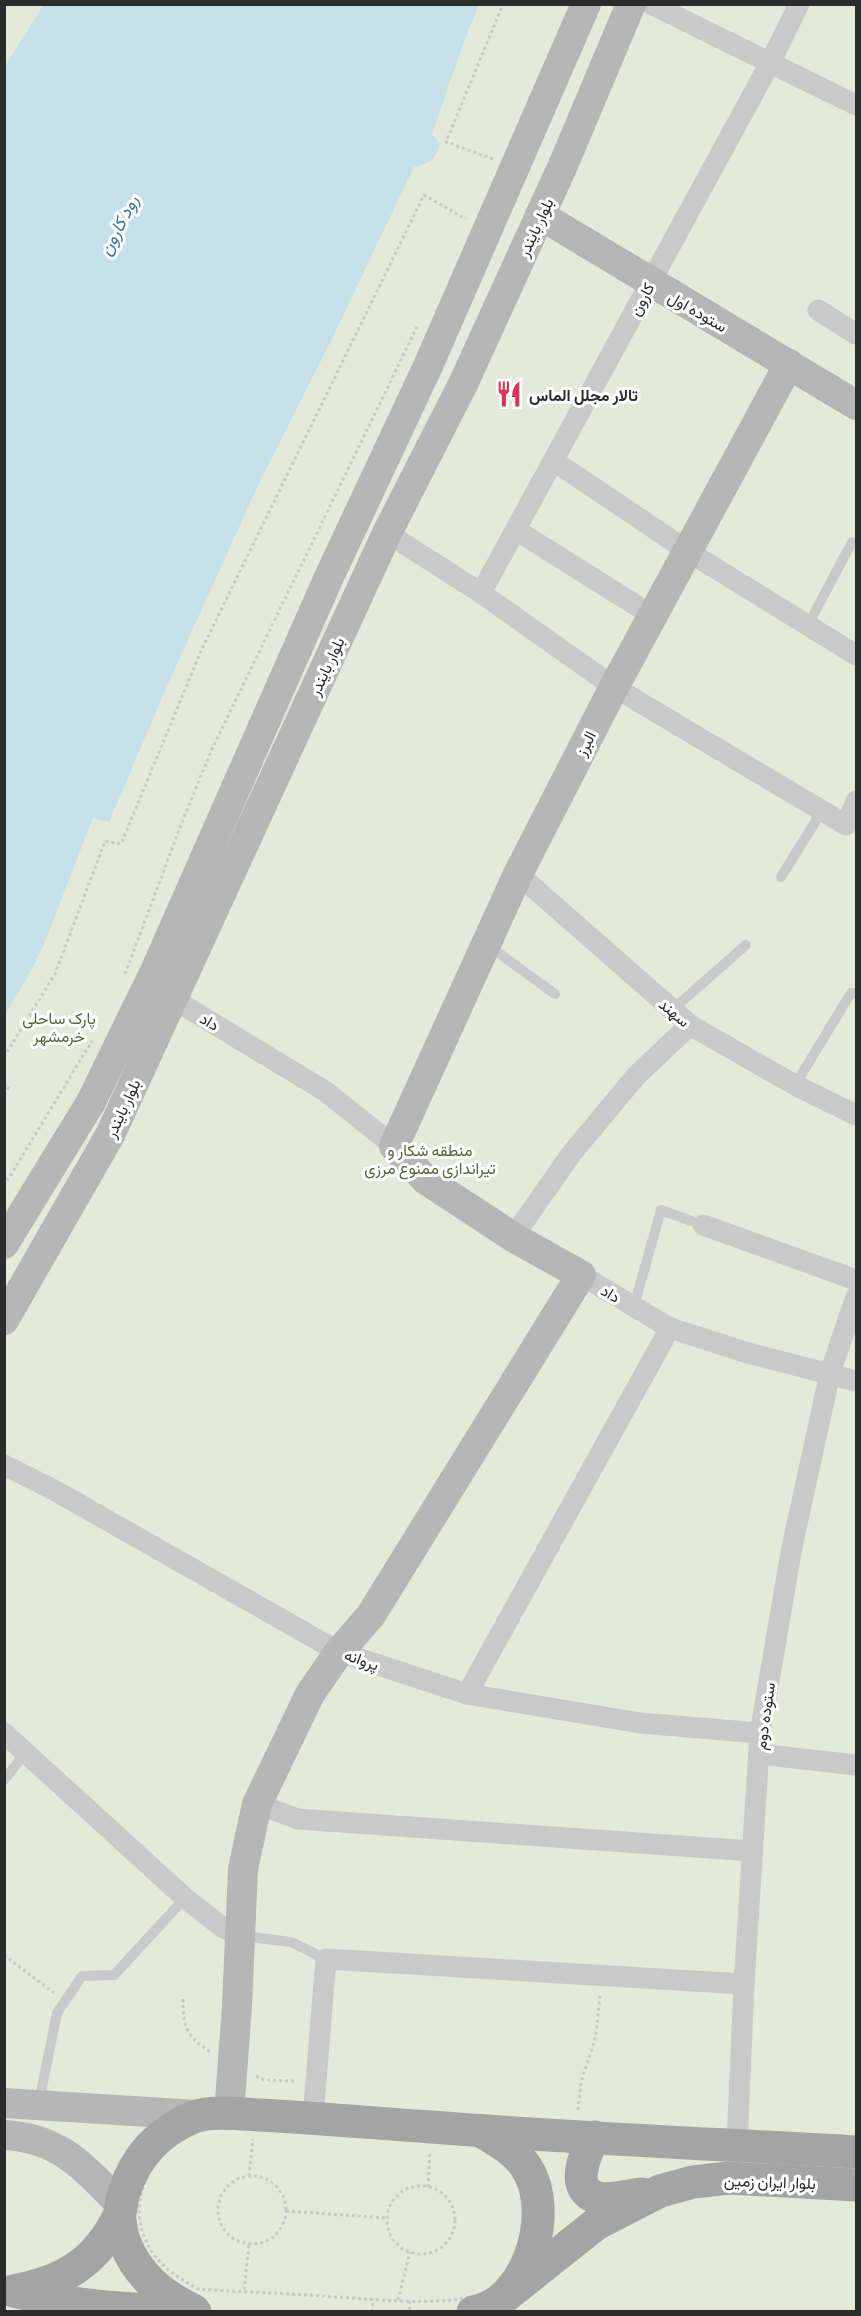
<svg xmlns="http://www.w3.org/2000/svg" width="861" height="2316" font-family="Barlow,Vazirmatn,sans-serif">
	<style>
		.green { fill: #e4eada }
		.water { fill: #c6e0e9 }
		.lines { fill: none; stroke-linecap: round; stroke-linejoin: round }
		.path { stroke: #c9c9c9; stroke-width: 3; stroke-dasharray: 3 3; stroke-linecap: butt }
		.lane { stroke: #c9c9c9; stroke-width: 10 }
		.street { stroke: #c9c9c9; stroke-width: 21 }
		.secondary { stroke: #b6b6b6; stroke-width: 30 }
		.primary { stroke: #a4a4a4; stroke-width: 33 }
		.labels { text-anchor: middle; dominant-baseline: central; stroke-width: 6; stroke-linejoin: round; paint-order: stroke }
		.street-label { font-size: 16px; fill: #2c2c2c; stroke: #fff }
		.poi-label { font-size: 16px; font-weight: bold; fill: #2c2c2c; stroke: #fff; text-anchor: start }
		.park-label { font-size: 16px; fill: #55663b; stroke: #fff }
		.water-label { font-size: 18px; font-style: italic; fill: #3d778b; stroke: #fff }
	</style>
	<rect width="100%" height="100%" fill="#fff"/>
	<polygon class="green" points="5,5 856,5 856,2311 5,2312"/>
	<path class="water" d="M43,5h436l-13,31 -34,98 8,10c-5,16 -10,20 -26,23l-84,176 -70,138 -92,203 -59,138 -16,-4 -49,126 -12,25 -27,46 -1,-947z"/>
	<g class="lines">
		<g class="path">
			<polyline points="493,159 446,142 503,4"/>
			<polyline points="125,974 182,822 212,749 417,327"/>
			<polyline points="4,1057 55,974 105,841 121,844 201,651 424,195 466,219"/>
			<polyline points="4,1084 9,1087 4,1094"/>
			<polyline points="4,1186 92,1041"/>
			<polyline points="4,1955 54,1993"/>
			<path d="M183,1999c0,27 3,38 28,53"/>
			<polyline points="256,2076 264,2080 296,2081"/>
			<polyline points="578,2110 581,2082 596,2036 600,1994"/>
			<path d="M220,2125l246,11c36,15 61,33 65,74 3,32 -13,65 -42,80 -35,20 -126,8 -167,6 -42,-3 -83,-4 -124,-7 -13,-8 -27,-15 -38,-27 -40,-44 -18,-106 33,-129 9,-4 18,-6 27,-8z"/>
			<circle cx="252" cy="2210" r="34"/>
			<polyline points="249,2176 253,2139"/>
			<circle cx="421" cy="2220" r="34"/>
			<polyline points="428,2187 430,2152"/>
			<polyline points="286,2211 387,2218"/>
			<polyline points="244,2290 249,2245"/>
			<polyline points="398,2300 410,2252"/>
			<polyline points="409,2301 410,2312"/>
			<polyline points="372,2312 373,2299"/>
		</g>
		<g class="lane">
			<polyline points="808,625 852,542"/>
			<polyline points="781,877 822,811"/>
			<polyline points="489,946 555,994"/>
			<polyline points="672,1010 746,945"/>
			<polyline points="795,1085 851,993 856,994"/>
			<polyline points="634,1306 661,1210 703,1225"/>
			<polyline points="4,1780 26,1752"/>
			<polyline points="243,1936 291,1942 326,1959"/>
			<polyline points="39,2102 57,2013 82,1976 114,1975 185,1898"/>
		</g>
		<g class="street">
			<polyline points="651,4 856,105"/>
			<polyline points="818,310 856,334"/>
			<polyline points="554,461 689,552 856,655"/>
			<polyline points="516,530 653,616"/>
			<polyline points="387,533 481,593 614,687 846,825 856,801"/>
			<polyline points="481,593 770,63 799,4"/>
			<polyline points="518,874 690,1025 795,1085 856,1115"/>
			<polyline points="173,999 325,1091 394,1146"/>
			<polyline points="703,1225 856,1280"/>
			<polyline points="513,1237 572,1153 636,1076 690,1025"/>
			<polyline points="581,1275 670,1328 748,1353 856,1381"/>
			<polyline points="4,1465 54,1490 339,1652 467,1694 640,1723 760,1733"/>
			<polyline points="467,1694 670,1328"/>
			<polyline points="4,1733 185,1898 222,1927 241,1936"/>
			<polyline points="759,1754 856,1765"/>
			<polyline points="257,1804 298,1819 752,1851"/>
			<polyline points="313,2117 326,1959 744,1984"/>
			<polyline points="737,2145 744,1984 760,1733 792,1547 830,1373 856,1297"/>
		</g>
		<g class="secondary">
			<polyline points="540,215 856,405"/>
			<polyline points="4,1244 91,1102 155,971 329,577 428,366 586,4"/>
			<polyline points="4,1320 110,1135 387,533 464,382 564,163 631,4"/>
			<polyline points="4,2103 197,2115"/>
			<polyline points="229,2114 237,2006 243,1869 257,1804 310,1694 339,1652 371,1615 581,1275 513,1237 426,1180 394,1146 518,874 614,687 789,364"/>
			<path d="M4,2135c57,3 80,33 117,70"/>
		</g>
		<g class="primary">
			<path d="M594,2137c-9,17 -26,54 5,61 13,3 31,-3 43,-4"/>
			<path d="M119,2215c2,9 2,19 6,28 13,33 37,52 68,67"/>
			<path d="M13,2291c50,-9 83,-28 106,-75 3,-7 2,-16 5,-23 11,-36 35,-62 70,-76 16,-7 47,-3 65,-2 57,3 115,8 172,12 142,11 284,17 425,25"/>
			<path d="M18,2292c62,16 114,17 177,20"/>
			<polyline points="503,2298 596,2224 660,2191 693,2182 729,2178 856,2185"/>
			<path d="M473,2312c56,-9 84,-104 51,-148 -11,-15 -27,-23 -43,-33"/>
		</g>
	</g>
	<defs>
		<g id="restaurant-bare" transform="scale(2.07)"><path d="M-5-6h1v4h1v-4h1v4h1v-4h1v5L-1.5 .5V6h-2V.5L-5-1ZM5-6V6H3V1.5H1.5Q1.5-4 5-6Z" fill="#df3256" stroke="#fff" stroke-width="2.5" paint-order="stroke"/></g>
	</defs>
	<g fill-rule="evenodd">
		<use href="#restaurant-bare" x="509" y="394"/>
	</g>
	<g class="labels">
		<g class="street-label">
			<text transform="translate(535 227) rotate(-65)">بلوار بایندر</text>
			<text transform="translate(641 299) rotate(-62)">کارون</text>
			<text transform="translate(698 311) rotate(30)">ستوده اول</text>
			<text transform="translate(326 666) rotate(-65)">بلوار بایندر</text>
			<text transform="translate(585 743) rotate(-63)">البرز</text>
			<text transform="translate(675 1012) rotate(40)">سهند</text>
			<text transform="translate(210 1021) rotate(31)">داد</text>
			<text transform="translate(122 1108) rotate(-65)">بلوار بایندر</text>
			<text transform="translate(611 1293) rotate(31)">داد</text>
			<text transform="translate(362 1659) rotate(19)">پروانه</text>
			<text transform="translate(764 1716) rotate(-82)">ستوده دوم</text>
			<text transform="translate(770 2181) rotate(2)">بلوار ایران زمین</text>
		</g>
		<g class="poi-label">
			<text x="529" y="394">تالار مجلل الماس</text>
		</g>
		<g class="park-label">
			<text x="59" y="1017">پارک ساحلی<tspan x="59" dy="18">خرمشهر</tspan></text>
			<text x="430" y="1149">منطقه شکار و<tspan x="430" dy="18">تیراندازی ممنوع مرزی</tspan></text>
		</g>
		<g class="water-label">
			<text transform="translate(118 225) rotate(-63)">رود کارون</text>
		</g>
	</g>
	<rect width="861" height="2316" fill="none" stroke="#2c2c2c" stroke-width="12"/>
</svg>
